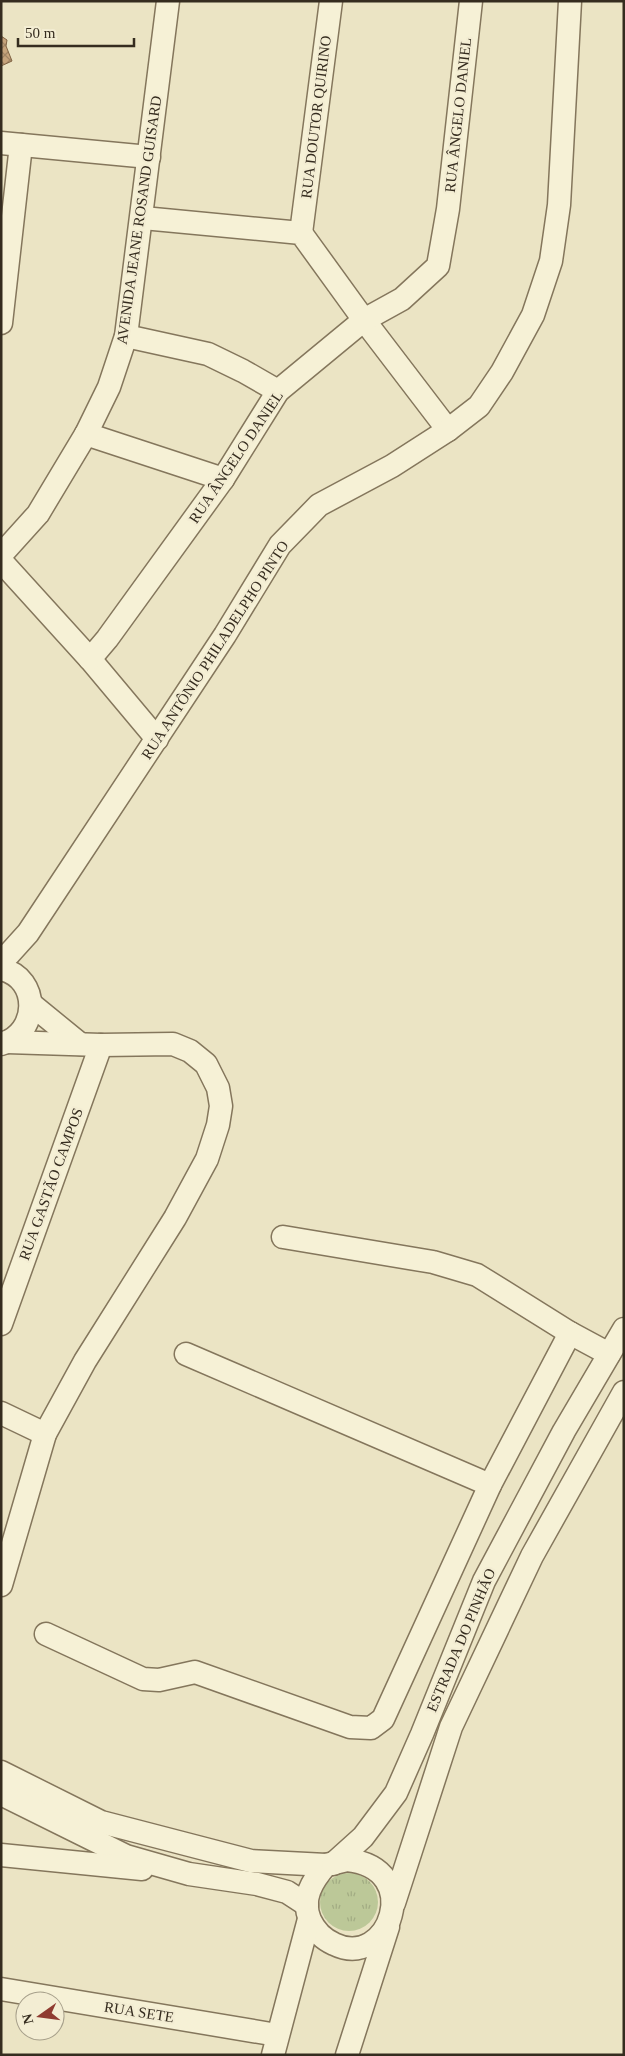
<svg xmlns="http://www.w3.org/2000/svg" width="625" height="2056" font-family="'Times New Roman',serif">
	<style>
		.grass { fill: url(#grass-tufts) }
		.building { fill: url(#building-cross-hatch); stroke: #816343 }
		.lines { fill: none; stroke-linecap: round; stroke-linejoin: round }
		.minor-casing { stroke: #84765c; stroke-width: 25 }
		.minor { stroke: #f6f1d6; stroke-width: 22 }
		.labels { text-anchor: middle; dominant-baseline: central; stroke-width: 4.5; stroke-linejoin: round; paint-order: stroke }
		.street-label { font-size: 15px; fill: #352c1f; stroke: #f3edd3 }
	</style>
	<defs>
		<pattern id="grass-tufts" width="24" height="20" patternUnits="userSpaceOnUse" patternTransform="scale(1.25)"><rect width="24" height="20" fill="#bcc898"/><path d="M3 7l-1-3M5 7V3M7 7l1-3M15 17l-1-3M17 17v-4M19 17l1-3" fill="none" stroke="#a2ac83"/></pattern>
		<pattern id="building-cross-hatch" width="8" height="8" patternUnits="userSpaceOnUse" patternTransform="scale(1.25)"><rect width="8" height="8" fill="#c6a47c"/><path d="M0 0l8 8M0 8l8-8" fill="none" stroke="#a28665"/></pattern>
	</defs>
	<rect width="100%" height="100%" fill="#ebe4c4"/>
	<circle class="grass" cx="349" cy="1902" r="29"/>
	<polygon class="building" points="1,36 7,40 6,46 12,61 1,66"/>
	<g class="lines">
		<g class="minor-casing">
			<g id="minor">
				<polyline points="1,143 149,157"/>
				<polyline points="143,218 301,233 364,320 448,430"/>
				<polyline points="301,233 331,1"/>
				<polyline points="1,323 21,145"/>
				<polyline points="126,336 208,354 243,371 278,391"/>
				<polyline points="86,434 223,479"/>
				<polyline points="1,555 38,514 86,434 109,387 126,336 168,1"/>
				<polyline points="1,561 90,659 157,739"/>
				<polyline points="90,659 107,639 223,479 278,391 364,320 402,299 438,266 448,209 471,1"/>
				<polyline points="1,958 9,954 28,933 225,635 280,545 319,505 392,466 448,430 479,406 502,372 533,315 551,261 559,205 570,1"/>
				<path d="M1,969c40,9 38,65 0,75"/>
				<polyline points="31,1004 80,1044"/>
				<polyline points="283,1237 433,1262 477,1275 570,1333 609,1354"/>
				<polyline points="1,1324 101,1045"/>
				<polyline points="186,1354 490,1485"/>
				<polyline points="1,1413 45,1434"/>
				<polyline points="1,1585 45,1434 85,1361 175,1218 207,1159 218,1125 221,1106 218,1088 206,1064 190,1051 173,1044 101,1045 7,1042"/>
				<polyline points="46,1634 143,1679 159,1680 195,1672 350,1727 371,1728 383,1719 490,1485 570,1333"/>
				<polyline points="1,1772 101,1822 251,1861 326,1865"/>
				<polyline points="1,1794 126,1856 189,1874 257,1884 287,1892 307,1905"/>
				<polyline points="1,1855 142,1869"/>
				<path d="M347,1860c79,8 42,111 -13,84 -11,-5 -19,-13 -24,-24 -9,-21 2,-39 16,-55z"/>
				<polyline points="333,1864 363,1837 396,1793 422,1734 484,1581 564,1431 624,1329"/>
				<polyline points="394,1903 451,1727 532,1556 624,1392"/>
				<polyline points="1,1989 277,2035"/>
				<polyline points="273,2055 309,1919"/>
				<polyline points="347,2055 388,1927"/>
			</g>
		</g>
		<use href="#minor" class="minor"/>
	</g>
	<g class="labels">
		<g class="street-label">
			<text transform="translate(458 115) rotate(-84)">RUA ÂNGELO DANIEL</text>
			<text transform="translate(316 117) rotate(-83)">RUA DOUTOR QUIRINO</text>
			<text transform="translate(139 220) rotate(-82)">AVENIDA JEANE ROSAND GUISARD</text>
			<text transform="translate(236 457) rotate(-56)">RUA ÂNGELO DANIEL</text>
			<text transform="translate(215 650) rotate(-57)">RUA ANTÔNIO PHILADELPHO PINTO</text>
			<text transform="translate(51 1184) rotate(-70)">RUA GASTÃO CAMPOS</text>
			<text transform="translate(461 1640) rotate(-67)">ESTRADA DO PINHÃO</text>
			<text transform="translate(139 2012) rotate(9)">RUA SETE</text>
		</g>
	</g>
	<rect width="625" height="2056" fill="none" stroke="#352c1f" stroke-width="5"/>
	<g transform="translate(40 2016) rotate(256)"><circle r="24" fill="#f3edd3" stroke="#a7a08b"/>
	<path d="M0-4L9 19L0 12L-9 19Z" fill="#8f3b30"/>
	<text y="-8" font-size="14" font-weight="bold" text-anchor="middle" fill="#352c1f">N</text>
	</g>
	<path d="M18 38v8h116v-8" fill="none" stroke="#352c1f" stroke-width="2.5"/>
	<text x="25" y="38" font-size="15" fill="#352c1f" stroke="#f3edd3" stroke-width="4" paint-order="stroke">50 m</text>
</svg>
